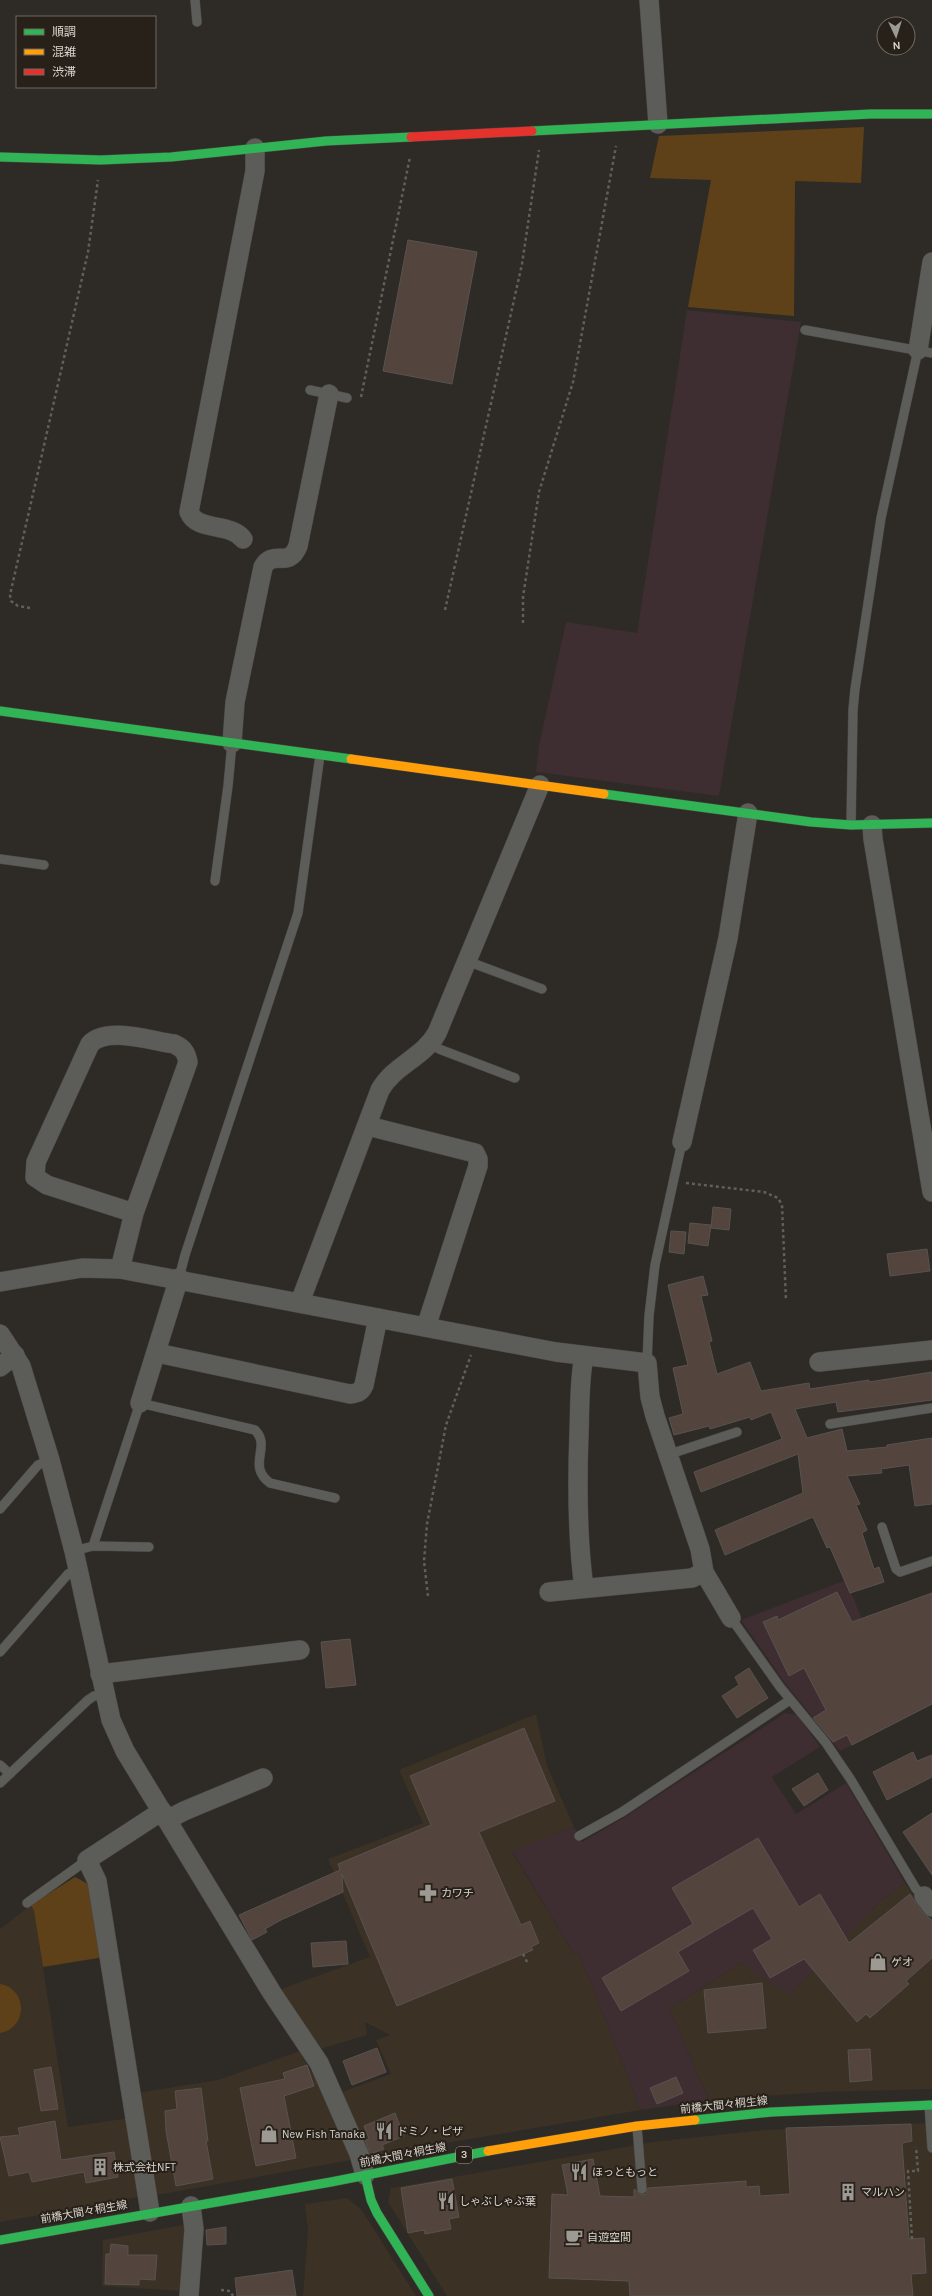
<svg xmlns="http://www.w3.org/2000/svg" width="932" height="2296" font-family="Karla,'Noto Sans JP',sans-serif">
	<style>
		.built { fill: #3b3125 }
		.industrial { fill: #3e2d31 }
		.green { fill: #5e4119 }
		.building { fill: #54443e; stroke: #575350 }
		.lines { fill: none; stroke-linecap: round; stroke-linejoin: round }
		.lane-casing { stroke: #494642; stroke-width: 10 }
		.street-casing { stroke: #494642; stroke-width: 20 }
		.fast-casing { stroke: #494642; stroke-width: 10 }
		.slow-casing { stroke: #494642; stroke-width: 10 }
		.jam-casing { stroke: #494642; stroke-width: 10 }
		.path { stroke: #5f5f5c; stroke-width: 2.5; stroke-dasharray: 3 3; stroke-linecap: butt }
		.lane { stroke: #5c5c59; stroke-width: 9 }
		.street { stroke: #5c5c59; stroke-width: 19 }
		.fast { stroke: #30b455; stroke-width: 9 }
		.slow { stroke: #ff9f0a; stroke-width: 9 }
		.jam { stroke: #e5322d; stroke-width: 9 }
		.labels { text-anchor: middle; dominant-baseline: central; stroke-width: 4; stroke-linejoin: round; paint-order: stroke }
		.shield { fill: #282119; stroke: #a49f98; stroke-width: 1 }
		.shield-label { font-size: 10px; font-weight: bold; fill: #d9d5cf }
		.poi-label { font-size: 11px; fill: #d9d5cf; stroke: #282119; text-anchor: start }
		.street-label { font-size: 11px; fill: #d9d5cf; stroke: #282119 }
	</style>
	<rect width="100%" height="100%" fill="#2e2b26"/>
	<g class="built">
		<polygon points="536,1714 547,1766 574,1827 512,1852 574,1954 579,1953 641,2110 370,2156 342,2092 391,2074 376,2040 390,2035 365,2022 367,2035 320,2049 281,1989 370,1957 328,1859 423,1823 399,1770"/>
		<polygon points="905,1883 932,1922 932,2089 821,2092 709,2100 669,2009 741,1963 811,1972 880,1901"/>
		<polygon points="31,1905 34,1911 68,2127 130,2118 139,2197 0,2222 0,1929"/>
		<polygon points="300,2051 318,2084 351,2160 157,2195 154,2192 137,2093 218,2080"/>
		<polygon points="932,2123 932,2296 447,2296 388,2202 391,2188 653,2142 764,2130"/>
		<polygon points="347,2198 361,2209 416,2296 303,2296 308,2230 305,2204"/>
		<polygon points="182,2225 186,2227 182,2291 102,2286 103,2240"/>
	</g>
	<g class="industrial">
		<polygon points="687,310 801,322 719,796 536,772 539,745 566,622 637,633"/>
		<polygon points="846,1580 874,1648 932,1704 840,1751 785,1683 741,1620"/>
		<polygon points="785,1713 797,1715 820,1747 772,1777 796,1814 846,1783 905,1883 880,1901 790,1995 741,1963 669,2009 709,2100 641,2110 579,1953 574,1954 512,1851 574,1827 582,1842 625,1817"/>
	</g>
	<g class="green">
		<polygon points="864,127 861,183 795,181 794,316 688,307 711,180 650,178 659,136"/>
		<polygon points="75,1877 92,1886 104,1957 43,1967 34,1911 31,1905"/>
		<path d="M0,1984c28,5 28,44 0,49z"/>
	</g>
	<g class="building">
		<polygon points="408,240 477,252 452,384 383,371"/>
		<polygon points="713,1207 731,1209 729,1230 711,1228"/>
		<polygon points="690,1223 711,1225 708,1246 688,1243"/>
		<polygon points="671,1231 686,1232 684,1254 669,1252"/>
		<polygon points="927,1249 930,1271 890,1276 887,1254"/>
		<polygon points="703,1276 708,1295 701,1296 712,1341 709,1342 717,1374 750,1362 761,1391 809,1383 810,1389 869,1380 869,1382 932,1372 932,1400 838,1412 836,1402 795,1409 807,1438 842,1429 847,1451 887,1447 887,1445 932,1438 932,1504 915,1506 909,1465 881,1469 882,1473 847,1476 860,1504 856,1505 867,1530 862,1533 874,1569 879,1567 884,1582 850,1593 830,1547 827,1548 813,1517 725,1555 715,1530 803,1493 798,1454 701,1492 694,1472 782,1439 771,1412 751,1420 750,1417 710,1429 709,1426 674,1435 669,1418 683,1414 673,1368 688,1365 668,1285"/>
		<polygon points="837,1592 852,1622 932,1593 932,1704 852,1745 847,1735 833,1742 813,1718 826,1710 804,1668 789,1676 763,1622 777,1616 778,1620"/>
		<polygon points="350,1639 356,1685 326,1688 321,1642"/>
		<polygon points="749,1668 768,1698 737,1718 722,1696 739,1685 735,1677"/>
		<polygon points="524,1728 555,1801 479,1832 521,1925 530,1921 539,1943 531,1947 533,1950 397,2006 342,1874 343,1892 281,1920 265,1929 267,1932 252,1940 239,1915 340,1870 338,1864 431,1825 410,1776"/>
		<polygon points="913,1752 917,1761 932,1755 932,1777 887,1800 873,1772"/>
		<polygon points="818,1773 828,1790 804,1806 792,1789"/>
		<polygon points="932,1813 932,1875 903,1832"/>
		<polygon points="758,1838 799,1907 820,1894 849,1943 910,1894 923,1913 932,1920 932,1958 906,1981 909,1984 870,2018 866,2014 857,2022 804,1959 770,1978 753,1950 772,1939 753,1908 678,1952 689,1971 621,2011 602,1978 693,1924 672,1888"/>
		<polygon points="346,1941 348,1964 313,1967 311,1943"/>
		<polygon points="762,1983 766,2028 708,2033 704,1990"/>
		<polygon points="377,2048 386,2072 352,2085 343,2061"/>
		<polygon points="870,2049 872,2080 850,2082 848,2050"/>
		<polygon points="307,2065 314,2086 284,2096 296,2158 256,2166 240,2088 285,2079 283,2073"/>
		<polygon points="51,2067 58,2109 41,2111 34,2070"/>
		<polygon points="676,2077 683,2093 657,2104 650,2088"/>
		<polygon points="201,2088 208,2141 206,2141 213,2179 176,2186 166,2131 165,2111 177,2109 175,2091"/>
		<polygon points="395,2113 404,2136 382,2145 384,2149 370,2154 365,2140 369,2139 364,2126"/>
		<polygon points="55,2121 61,2160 114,2152 118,2177 86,2183 84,2172 32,2182 29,2172 9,2176 0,2137 20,2135 18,2128"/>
		<polygon points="911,2124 912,2141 902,2143 909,2239 924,2238 926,2273 911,2274 913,2296 630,2296 629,2281 549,2278 552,2194 568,2195 562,2165 593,2159 600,2196 634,2197 634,2189 642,2195 646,2194 648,2188 746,2181 746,2187 759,2186 760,2196 790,2194 786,2128"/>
		<polygon points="452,2179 459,2217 449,2219 451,2229 425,2234 424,2230 408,2233 401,2188"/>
		<polygon points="226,2227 226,2244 207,2245 206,2230"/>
		<polygon points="111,2244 128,2246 128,2255 157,2255 155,2280 139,2279 139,2285 105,2284 106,2254 110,2254"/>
		<polygon points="292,2270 296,2296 237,2296 235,2278"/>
	</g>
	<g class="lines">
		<g class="lane-casing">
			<g id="lane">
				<polyline points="195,0 197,22"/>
				<polyline points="805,330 932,353"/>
				<polyline points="310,390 347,398"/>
				<polyline points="851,825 853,710 855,689 881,518 918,350"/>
				<polyline points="0,859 44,865"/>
				<polyline points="215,881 228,786 232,743"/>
				<polyline points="467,961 542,989"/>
				<polyline points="432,1043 439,1049 515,1078"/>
				<polyline points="179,1278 185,1255 298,913 320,755"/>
				<polyline points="647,1363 649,1316 655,1265 682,1142"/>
				<polyline points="830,1424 932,1408"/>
				<polyline points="667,1455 737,1432"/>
				<polyline points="0,1509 38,1465 50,1460"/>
				<polyline points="882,1527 896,1569 900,1572 932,1561"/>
				<path d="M93,1546l47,-143 115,27c17,17 -9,35 15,53l65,15"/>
				<polyline points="74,1551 93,1546 149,1547"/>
				<polyline points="731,1618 780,1687 826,1743 851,1780 916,1889 924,1896"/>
				<polyline points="0,1652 68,1574 78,1569"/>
				<polyline points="0,1765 10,1774"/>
				<polyline points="0,1783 88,1700 94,1696 105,1695"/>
				<polyline points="579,1836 622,1812 790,1700"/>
				<polyline points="27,1903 87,1860"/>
				<polyline points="929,2105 932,2148"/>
				<polyline points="637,2126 642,2189"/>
			</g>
		</g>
		<g class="street-casing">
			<g id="street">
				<polyline points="649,0 658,124"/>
				<polyline points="918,350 932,262"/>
				<path d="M243,539c-13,-17 -46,-7 -54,-27l66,-341v-23"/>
				<path d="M232,743l3,-41 28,-135c11,-19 25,3 35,-21l31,-152"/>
				<polyline points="872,825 873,839 932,1192"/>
				<polyline points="368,1126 475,1153 478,1159 478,1166 426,1327"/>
				<polyline points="682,1142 728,938 748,813"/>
				<path d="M120,1269l14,-56 54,-151c-2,-10 -5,-14 -14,-18 -23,-3 -67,-18 -84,0l-54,118 -1,15 12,8 87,28"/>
				<polyline points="0,1282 82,1268 120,1269 556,1352 647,1363 650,1397 655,1416 700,1549 704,1572 731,1618"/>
				<path d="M300,1302l80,-212c14,-25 43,-32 57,-57l103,-248"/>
				<polyline points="0,1334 21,1366 50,1460 74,1551 111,1720 125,1751 272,1993 319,2063 359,2154 365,2175"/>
				<path d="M157,1353l193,41c8,-1 11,-2 14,-9l14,-67"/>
				<polyline points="819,1362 932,1350"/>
				<polyline points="0,1367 15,1355"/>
				<polyline points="140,1403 179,1278"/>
				<path d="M584,1588c-7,-52 -7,-103 -5,-155 1,-26 0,-51 5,-77"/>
				<polyline points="549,1592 692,1578 704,1572"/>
				<polyline points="100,1674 300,1650"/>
				<polyline points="167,1820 184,1811 263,1778"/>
				<polyline points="924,1896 932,1907"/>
				<polyline points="150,2212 97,1881 87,1860 162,1811"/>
				<polyline points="189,2296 194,2229 191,2206"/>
			</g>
		</g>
		<g class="fast-casing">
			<g id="fast">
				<polyline points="532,131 871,114 932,114"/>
				<polyline points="0,157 101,160 171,157 326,141 411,137"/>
				<polyline points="0,711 351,759"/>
				<polyline points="604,794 811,822 851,825 932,823"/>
				<polyline points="695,2120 772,2112 932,2105"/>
				<polyline points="365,2175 371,2200 377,2213 429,2296"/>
				<polyline points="0,2240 331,2182 488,2151"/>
			</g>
		</g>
		<g class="slow-casing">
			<g id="slow">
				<polyline points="351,759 604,794"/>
				<polyline points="488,2151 637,2126 695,2120"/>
			</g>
		</g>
		<g class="jam-casing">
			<polyline id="jam" points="411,137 532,131"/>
		</g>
		<g class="path">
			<polyline points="361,397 410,157"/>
			<polyline points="30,608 18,606 11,601 10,595 88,252 98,180"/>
			<polyline points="445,610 522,264 539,150"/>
			<polyline points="523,623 523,597 539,492 573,382 616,146"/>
			<polyline points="686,1183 764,1192 778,1198 782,1205 786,1301"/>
			<polyline points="428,1596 424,1561 427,1524 446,1425 471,1355"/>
			<polyline points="523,1954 528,1964"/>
			<polyline points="912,2239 908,2171 918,2171 916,2147"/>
			<polyline points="221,2290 230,2291 233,2296"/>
		</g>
		<use href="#lane" class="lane"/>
		<use href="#street" class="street"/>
		<use href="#fast" class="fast"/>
		<use href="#slow" class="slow"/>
		<use href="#jam" class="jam"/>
	</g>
	<defs>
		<g id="pharmacy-bare" transform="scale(1.38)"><path d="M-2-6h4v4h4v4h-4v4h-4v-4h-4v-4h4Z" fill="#9d9a94" stroke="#282119" stroke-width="2.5" paint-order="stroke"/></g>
		<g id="shop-bare" transform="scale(1.38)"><path d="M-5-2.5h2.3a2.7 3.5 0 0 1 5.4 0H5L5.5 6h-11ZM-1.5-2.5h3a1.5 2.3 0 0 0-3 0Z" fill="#9d9a94" stroke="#282119" stroke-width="2.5" paint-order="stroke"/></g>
		<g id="restaurant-bare" transform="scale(1.38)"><path d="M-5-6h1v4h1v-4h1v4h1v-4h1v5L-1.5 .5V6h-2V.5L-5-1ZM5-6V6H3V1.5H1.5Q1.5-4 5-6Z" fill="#9d9a94" stroke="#282119" stroke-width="2.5" paint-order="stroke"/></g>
		<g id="building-bare" transform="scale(1.38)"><path d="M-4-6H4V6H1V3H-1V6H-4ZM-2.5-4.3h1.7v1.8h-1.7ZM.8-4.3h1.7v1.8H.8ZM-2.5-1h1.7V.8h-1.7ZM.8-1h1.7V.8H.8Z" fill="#9d9a94" stroke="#282119" stroke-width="2.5" paint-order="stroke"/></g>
		<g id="cafe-bare" transform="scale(1.38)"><path d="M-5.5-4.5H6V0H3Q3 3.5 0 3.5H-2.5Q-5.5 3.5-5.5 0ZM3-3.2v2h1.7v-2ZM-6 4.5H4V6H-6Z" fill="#9d9a94" stroke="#282119" stroke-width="2.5" paint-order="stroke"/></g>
	</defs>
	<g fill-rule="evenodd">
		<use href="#pharmacy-bare" x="428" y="1893"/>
		<use href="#shop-bare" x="878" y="1962"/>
		<use href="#restaurant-bare" x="384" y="2131"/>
		<use href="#shop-bare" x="269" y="2134"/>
		<use href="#building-bare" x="100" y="2167"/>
		<use href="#restaurant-bare" x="579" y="2172"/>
		<use href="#building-bare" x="848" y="2192"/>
		<use href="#restaurant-bare" x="446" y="2201"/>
		<use href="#cafe-bare" x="574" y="2237"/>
	</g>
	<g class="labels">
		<rect class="shield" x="456" y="2147" width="16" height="16" rx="3"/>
		<g class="shield-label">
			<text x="464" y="2155">3</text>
		</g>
		<g class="poi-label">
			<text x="441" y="1893">カワチ</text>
			<text x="891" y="1962">ゲオ</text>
			<text x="397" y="2131">ドミノ・ピザ</text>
			<text x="282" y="2134">New Fish Tanaka</text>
			<text x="113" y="2167">株式会社NFT</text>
			<text x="592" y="2172">ほっともっと</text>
			<text x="861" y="2192">マルハン</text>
			<text x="459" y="2201">しゃぶしゃぶ葉</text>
			<text x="587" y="2237">自遊空間</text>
		</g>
		<g class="street-label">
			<text transform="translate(724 2105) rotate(-6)">前橋大間々桐生線</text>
			<text transform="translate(403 2155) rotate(-11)">前橋大間々桐生線</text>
			<text transform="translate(84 2212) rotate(-10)">前橋大間々桐生線</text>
		</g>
	</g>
	<rect x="16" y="16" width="140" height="72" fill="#282119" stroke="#6f6962"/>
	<rect x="24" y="29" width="20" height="6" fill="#30b455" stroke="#6f6962"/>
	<text x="52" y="36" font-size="12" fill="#d9d5cf">順調</text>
	<rect x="24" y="49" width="20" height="6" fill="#ff9f0a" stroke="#6f6962"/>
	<text x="52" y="56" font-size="12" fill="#d9d5cf">混雑</text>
	<rect x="24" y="69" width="20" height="6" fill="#e5322d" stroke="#6f6962"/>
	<text x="52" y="76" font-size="12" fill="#d9d5cf">渋滞</text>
	<g transform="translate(896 36) rotate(176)"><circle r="19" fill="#282119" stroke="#6f6962"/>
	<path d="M0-3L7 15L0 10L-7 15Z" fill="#9d9a94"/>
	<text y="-6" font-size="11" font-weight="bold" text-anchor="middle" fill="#d9d5cf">N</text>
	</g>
</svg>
